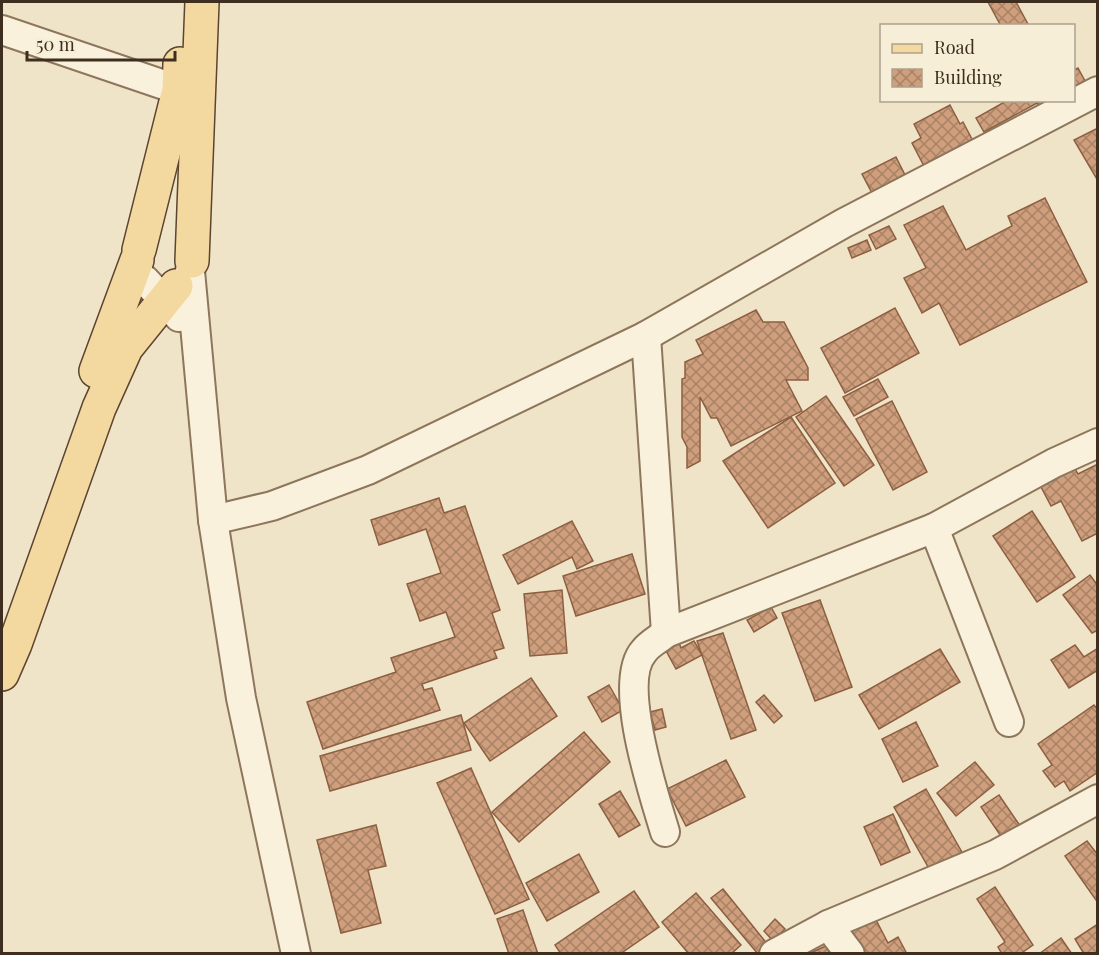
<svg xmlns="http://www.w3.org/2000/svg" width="1099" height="955" font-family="'Playfair Display',serif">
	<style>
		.building { fill: url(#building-cross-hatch); stroke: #8d5f41; stroke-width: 1.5 }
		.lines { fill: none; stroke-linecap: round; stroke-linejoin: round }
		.minor-casing { stroke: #8d765c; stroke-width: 32 }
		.major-casing { stroke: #5b4430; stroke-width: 36 }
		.minor { stroke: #faf1dc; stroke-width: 28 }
		.major { stroke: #f3d9a0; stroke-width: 33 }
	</style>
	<defs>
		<pattern id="building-cross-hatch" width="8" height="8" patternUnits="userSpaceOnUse" patternTransform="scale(1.5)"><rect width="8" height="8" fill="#cf9f7d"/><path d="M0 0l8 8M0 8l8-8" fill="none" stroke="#a98266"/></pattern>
	</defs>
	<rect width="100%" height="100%" fill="#f0e4c8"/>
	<g class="building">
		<polygon points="988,2 1016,2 1029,26 1001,26"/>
		<polygon points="1078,68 1085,81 1074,88 1074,70"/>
		<polygon points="1008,100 1049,100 1039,106 1037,103 984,132 976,118"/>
		<polygon points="950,105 960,124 963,122 974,143 925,168 912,143 921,138 914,124"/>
		<polygon points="1098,128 1098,181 1074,140"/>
		<polygon points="896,157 906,177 872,193 862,174"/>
		<polygon points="1045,198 1087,282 960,345 939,303 922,313 904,278 926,268 904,225 943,206 966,250 1012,226 1008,216"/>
		<polygon points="889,226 896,239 876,249 869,235"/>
		<polygon points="867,240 871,250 852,258 848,248"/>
		<polygon points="895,308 919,353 845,393 821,348"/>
		<polygon points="756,310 763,322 784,322 808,368 808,380 786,380 802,411 731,446 717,418 711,418 700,397 700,461 687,468 687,447 682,437 682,379 685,378 685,362 703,354 696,340"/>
		<polygon points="878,379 888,397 854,416 843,397"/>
		<polygon points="826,396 874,465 844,486 796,417"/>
		<polygon points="892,401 927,472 893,490 856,419"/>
		<polygon points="791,417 835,483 768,528 723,461"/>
		<polygon points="1098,464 1098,533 1082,541 1061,501 1051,506 1040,485 1074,467 1078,474"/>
		<polygon points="439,498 444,513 465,506 500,610 492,613 504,648 494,651 497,658 422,684 424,690 432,688 440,710 323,749 307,702 396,672 391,658 455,637 446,612 420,621 407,584 441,573 426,529 379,545 371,520"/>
		<polygon points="1032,511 1075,577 1037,602 993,536"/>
		<polygon points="572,521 593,561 577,569 572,557 518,584 503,555"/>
		<polygon points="632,554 645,594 576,616 563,576"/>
		<polygon points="1090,575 1098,586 1098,630 1092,633 1063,595"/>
		<polygon points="562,590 567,653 530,656 524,594"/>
		<polygon points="820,600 852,687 815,701 782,613"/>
		<polygon points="771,607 777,618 754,632 747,620"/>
		<polygon points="723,633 756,730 731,739 697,641"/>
		<polygon points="678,640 681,648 694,641 702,655 676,669 664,647"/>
		<polygon points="1075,645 1084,657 1098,648 1098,670 1069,688 1051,660"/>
		<polygon points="940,649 960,682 879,729 859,695"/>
		<polygon points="531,678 557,716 490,761 464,723"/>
		<polygon points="609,685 623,710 602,722 588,697"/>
		<polygon points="764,695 782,716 774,723 756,702"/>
		<polygon points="1094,705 1098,710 1098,772 1070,791 1064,781 1055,787 1043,771 1052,765 1038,744"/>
		<polygon points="662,709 666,727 655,730 650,712"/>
		<polygon points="461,715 471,750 330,791 320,756"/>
		<polygon points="916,722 938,766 903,782 882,739"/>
		<polygon points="584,732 610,762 519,842 492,812"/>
		<polygon points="726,760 745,797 686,826 667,789"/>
		<polygon points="975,762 994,785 956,816 937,793"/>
		<polygon points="471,768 529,899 495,914 437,783"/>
		<polygon points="926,789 963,854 931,872 894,807"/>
		<polygon points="620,791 640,825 619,837 599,804"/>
		<polygon points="999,795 1027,836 1009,848 981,807"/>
		<polygon points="893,814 910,852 881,865 864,827"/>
		<polygon points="376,825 386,866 368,870 381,923 341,933 317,840"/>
		<polygon points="1087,841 1098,855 1098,903 1065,856"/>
		<polygon points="579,854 599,892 547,921 526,883"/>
		<polygon points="995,887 1033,945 1020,954 1002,954 998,947 1005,942 977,899"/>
		<polygon points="723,889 768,945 758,954 711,898"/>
		<polygon points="634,891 659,927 620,954 561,954 555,945"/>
		<polygon points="696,893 741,945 731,954 689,954 662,922"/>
		<polygon points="523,910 538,954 509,954 497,919"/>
		<polygon points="874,916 888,943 898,937 907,954 857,954 845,930"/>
		<polygon points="775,919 785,929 773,941 764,931"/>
		<polygon points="1098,924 1098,954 1084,954 1075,939"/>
		<polygon points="1061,938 1072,954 1039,954"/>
		<polygon points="828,945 832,954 808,954"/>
	</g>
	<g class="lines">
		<g class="minor-casing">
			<g id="minor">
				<polyline points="2,30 179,90"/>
				<polyline points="190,271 213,520 241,698 296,954"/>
				<polyline points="145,280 179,317"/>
				<polyline points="646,336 666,633"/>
				<polyline points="213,520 272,506 368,470 646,336 844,223 1098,91"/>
				<polyline points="934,528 1009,722"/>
				<path d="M665,832c-11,-37 -49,-150 -21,-181 5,-7 15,-12 22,-18l268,-105 120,-65 44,-20"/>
				<polyline points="828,925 850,954"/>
				<polyline points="774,954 828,925 995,855 1098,799"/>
			</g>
		</g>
		<g class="major-casing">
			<g id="major">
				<polyline points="139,250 179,90 180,64"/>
				<polyline points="192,261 202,2"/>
				<polyline points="96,371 137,260"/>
				<polyline points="2,674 15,644 99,408 126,348 176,286"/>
			</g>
		</g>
		<use href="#minor" class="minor"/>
		<use href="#major" class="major"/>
	</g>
	<rect width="1099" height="955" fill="none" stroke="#3d2e20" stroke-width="6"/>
	<rect x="880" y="24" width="195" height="78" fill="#f7eed8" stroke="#ada18e" stroke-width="1.5"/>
	<rect x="892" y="44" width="30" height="9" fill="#f3d9a0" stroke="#ada18e" stroke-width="1.5"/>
	<text x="934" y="54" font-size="18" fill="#3d2e20">Road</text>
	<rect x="892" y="69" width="30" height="18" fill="url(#building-cross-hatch)" stroke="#ada18e" stroke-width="1.5"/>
	<text x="934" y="84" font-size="18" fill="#3d2e20">Building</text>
	<path d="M27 51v9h148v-9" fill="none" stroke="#3d2e20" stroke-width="3"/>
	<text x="36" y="51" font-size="18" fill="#3d2e20" stroke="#f7eed8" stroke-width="4.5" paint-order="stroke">50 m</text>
</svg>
